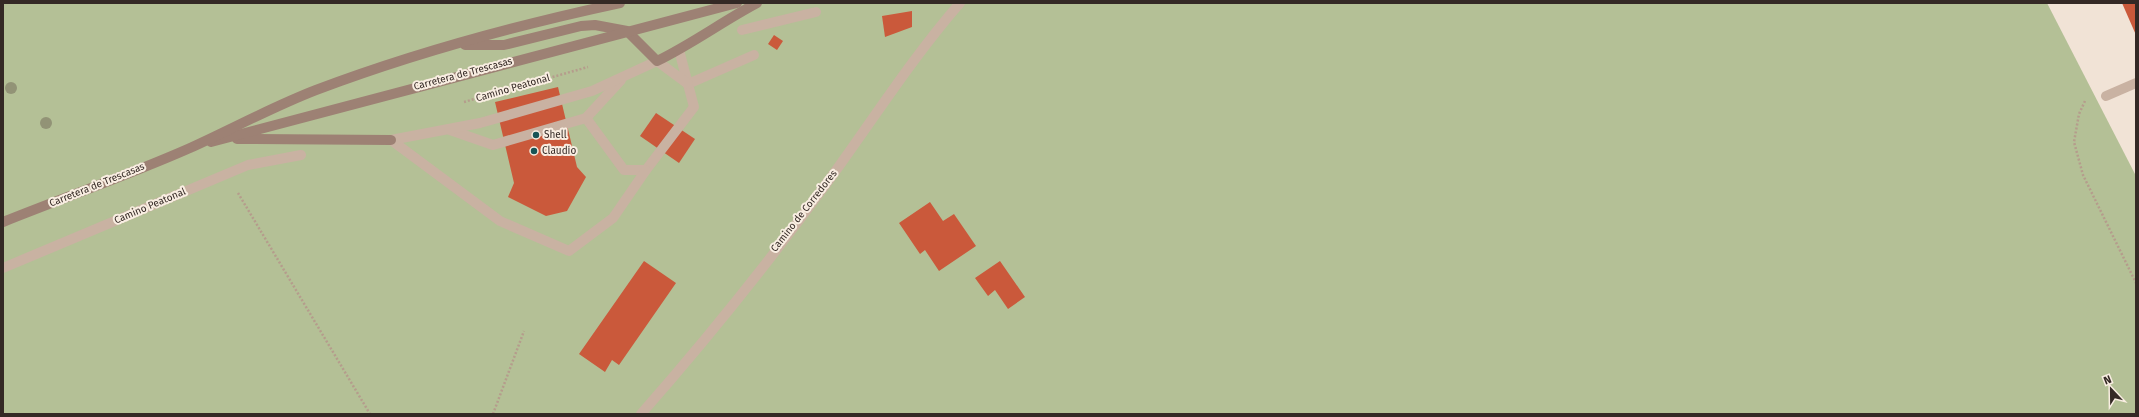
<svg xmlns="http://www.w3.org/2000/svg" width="2139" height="417" font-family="'Fira Sans',sans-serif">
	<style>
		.green { fill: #b4c096 }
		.building { fill: #ca593b }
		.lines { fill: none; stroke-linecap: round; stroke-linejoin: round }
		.path { stroke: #b59c8c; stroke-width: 2.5; stroke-dasharray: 2 2; stroke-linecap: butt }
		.lane { stroke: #c9b2a2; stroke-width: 10 }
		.street { stroke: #c9b2a2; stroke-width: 10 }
		.secondary { stroke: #9d8174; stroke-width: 10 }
		.tree { fill: #929376 }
		.poi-dot { fill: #195456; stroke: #f9eee2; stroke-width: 1.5 }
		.labels { text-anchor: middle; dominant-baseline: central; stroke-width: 4; stroke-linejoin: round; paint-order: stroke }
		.street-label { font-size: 10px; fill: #342925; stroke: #f9eee2 }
		.poi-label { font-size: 10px; fill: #342925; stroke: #f9eee2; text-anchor: start }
	</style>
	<rect width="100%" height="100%" fill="#f1e3d6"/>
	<polygon class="green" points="3,3 2047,3 2136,176 2136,414 3,414"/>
	<g class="building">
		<polygon points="2122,3 2136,3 2136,35"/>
		<polygon points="912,11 912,27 885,37 882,16"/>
		<polygon points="774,35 783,41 777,50 768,44"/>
		<polygon points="558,87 577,167 586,177 567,211 546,216 508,197 514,183 495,102"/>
		<polygon points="656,113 695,139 679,163 640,136"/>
		<polygon points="930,202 943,221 954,214 976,246 939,271 925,250 920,254 899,223"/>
		<polygon points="644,261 676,283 619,365 612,360 605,372 579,354"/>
		<polygon points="1000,261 1025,297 1008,309 995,290 988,296 975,278"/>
	</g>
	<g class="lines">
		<g class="path">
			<polyline points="2085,101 2079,114 2074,142 2083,175 2136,283"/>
			<polyline points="464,102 588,67"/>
			<polyline points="238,193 370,414"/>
			<polyline points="493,414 524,331"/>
		</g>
		<g class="lane">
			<polyline points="688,84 754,55"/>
			<polyline points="586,118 624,170 646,170 694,107 679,50"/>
			<polyline points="450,130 493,145 586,118 621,80"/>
			<polyline points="391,140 500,221 569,251 613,218 646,170"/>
			<polyline points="391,140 480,123 592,91 657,61 688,84"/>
		</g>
		<g class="street">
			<polyline points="742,30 816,12"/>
			<polyline points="2106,96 2136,83"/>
			<polyline points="3,268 248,165 301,155"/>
			<path d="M641,414c67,-76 131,-156 191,-238 42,-58 81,-119 128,-173"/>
		</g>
		<g class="secondary">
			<path d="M465,45h39l77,-19 14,-1 32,6 30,30c35,-17 66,-40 100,-58"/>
			<polyline points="237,139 391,140"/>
			<polyline points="211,142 737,3"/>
			<path d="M3,222c62,-25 126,-47 187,-74 42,-19 82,-41 126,-58 98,-37 201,-65 304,-87"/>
		</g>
	</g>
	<g class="tree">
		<circle cx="11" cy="88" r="6"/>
		<circle cx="46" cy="123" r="6"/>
	</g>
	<g class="poi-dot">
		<circle cx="536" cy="135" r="4"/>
		<circle cx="534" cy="151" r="4"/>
	</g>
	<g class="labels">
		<g class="street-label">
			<text transform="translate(463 74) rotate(-15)">Carretera de Trescasas</text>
			<text transform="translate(513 88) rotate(-16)">Camino Peatonal</text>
			<text transform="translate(97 185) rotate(-22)">Carretera de Trescasas</text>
			<text transform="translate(150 206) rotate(-23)">Camino Peatonal</text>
			<text transform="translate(804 211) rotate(-52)">Camino de Corredores</text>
		</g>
		<g class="poi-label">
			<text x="544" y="135">Shell</text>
			<text x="542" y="151">Claudio</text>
		</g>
	</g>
	<rect width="2139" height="417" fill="none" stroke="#342925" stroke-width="8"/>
	<g transform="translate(2111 389) rotate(338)" stroke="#f9eee2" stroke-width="3" paint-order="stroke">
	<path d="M0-3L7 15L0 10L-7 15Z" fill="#342925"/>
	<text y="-6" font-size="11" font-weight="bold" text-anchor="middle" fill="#342925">N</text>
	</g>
</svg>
